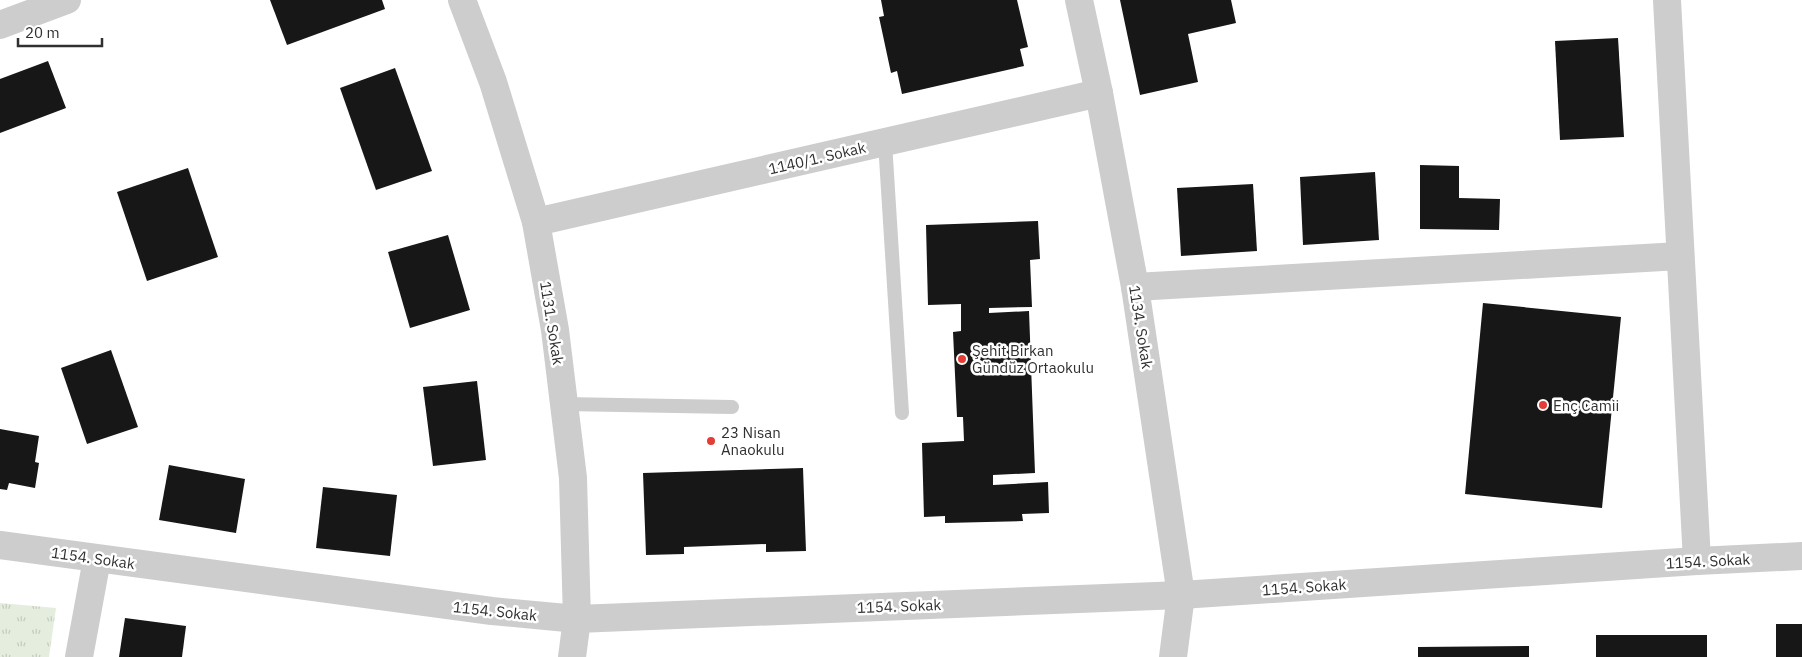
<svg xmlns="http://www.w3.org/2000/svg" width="1802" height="657" font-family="'IBM Plex Sans',sans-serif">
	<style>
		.park { fill: url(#park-tufts) }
		.building { fill: #171717 }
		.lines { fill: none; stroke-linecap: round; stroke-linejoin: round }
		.lane { stroke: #cdcdcd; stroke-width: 14 }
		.street { stroke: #cdcdcd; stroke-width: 28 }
		.poi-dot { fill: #e43d35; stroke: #fff; stroke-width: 2 }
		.labels { text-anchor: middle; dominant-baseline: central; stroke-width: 5; stroke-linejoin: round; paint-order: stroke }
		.street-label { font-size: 15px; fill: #303030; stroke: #fff }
		.poi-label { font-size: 15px; fill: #303030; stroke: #fff; text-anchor: start }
	</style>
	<defs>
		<pattern id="park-tufts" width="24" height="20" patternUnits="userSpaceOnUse" patternTransform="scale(1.25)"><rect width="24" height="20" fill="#e4edde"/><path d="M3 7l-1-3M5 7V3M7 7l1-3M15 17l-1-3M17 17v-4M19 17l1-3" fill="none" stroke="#c4ccbf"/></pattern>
	</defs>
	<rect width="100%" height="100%" fill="#fff"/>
	<polygon class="park" points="0,603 56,608 49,657 0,657"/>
	<g class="building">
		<polygon points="270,0 382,0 385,9 287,45"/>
		<polygon points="881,0 1017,0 1028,47 1020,49 1024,66 902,94 897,71 891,73 879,17 884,16"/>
		<polygon points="1120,0 1231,0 1236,23 1188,34 1198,82 1140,95"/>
		<polygon points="1618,38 1624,137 1560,140 1555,41"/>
		<polygon points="48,61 66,108 0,133 0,79"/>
		<polygon points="395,68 432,171 376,190 340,88"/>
		<polygon points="1420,165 1459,166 1459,198 1500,199 1499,230 1420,229"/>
		<polygon points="188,168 218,257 147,281 117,192"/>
		<polygon points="1375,172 1379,240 1303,245 1300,177"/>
		<polygon points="1253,184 1257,251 1181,256 1177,188"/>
		<polygon points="1038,221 1040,259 1030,260 1032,307 989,308 989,313 1029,311 1035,473 993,475 993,485 1048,482 1049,513 1022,514 1023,521 945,523 945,516 924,517 922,443 964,441 963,417 957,417 953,332 961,331 961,304 928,305 926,225"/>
		<polygon points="448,235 470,310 410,328 388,252"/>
		<polygon points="1483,303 1621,317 1602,508 1465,494"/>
		<polygon points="111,350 138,427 87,444 61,368"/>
		<polygon points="477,381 486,460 433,466 423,387"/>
		<polygon points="0,429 39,436 35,462 39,463 35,488 9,483 7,490 0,489"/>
		<polygon points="169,465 245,479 236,533 159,520"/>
		<polygon points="803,468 806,551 766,552 766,544 684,547 684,554 646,555 643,473"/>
		<polygon points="323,487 397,495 390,556 316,548"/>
		<polygon points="125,618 186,626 182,657 119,657"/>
		<rect x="1776" y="624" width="26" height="33"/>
		<rect x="1596" y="635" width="111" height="22"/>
		<polygon points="1529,646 1529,657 1418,657 1418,647"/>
	</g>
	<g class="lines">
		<g class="lane">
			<polyline points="885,142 902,413"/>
			<polyline points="564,404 732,407"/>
		</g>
		<g class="street">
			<polyline points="462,0 493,82 536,222 555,330 573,478 577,619 572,657"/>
			<polyline points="1079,0 1099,93 1135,287 1181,595 1173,657"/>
			<polyline points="1667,0 1697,561"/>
			<polyline points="0,25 67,0"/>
			<polyline points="536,222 1099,93"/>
			<polyline points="1135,287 1680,256"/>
			<polyline points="0,545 492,611 577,619 1181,595 1697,561 1802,556"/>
			<polyline points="79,657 97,559"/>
		</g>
	</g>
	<g class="poi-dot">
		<circle cx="962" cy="359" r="5"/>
		<circle cx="1543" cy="405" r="5"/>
		<circle cx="711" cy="441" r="5"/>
	</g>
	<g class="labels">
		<g class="street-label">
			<text transform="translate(817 158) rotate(-13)">1140/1. Sokak</text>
			<text transform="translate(552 323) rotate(81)">1131. Sokak</text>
			<text transform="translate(1141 327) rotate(81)">1134. Sokak</text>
			<text transform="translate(93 558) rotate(8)">1154. Sokak</text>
			<text transform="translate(1708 561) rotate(-3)">1154. Sokak</text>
			<text transform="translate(1304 587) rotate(-4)">1154. Sokak</text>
			<text transform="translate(899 606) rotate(-2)">1154. Sokak</text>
			<text transform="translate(495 611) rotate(6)">1154. Sokak</text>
		</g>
		<g class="poi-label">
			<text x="972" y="350">Şehit Birkan<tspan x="972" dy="17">Gündüz Ortaokulu</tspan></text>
			<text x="1553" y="405">Enç Camii</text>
			<text x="721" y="432">23 Nisan<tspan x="721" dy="17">Anaokulu</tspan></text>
		</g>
	</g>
	<path d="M18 38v8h84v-8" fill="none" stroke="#303030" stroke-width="2.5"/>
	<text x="25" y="38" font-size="15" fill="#303030" stroke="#ffffff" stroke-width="4" paint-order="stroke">20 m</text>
</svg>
